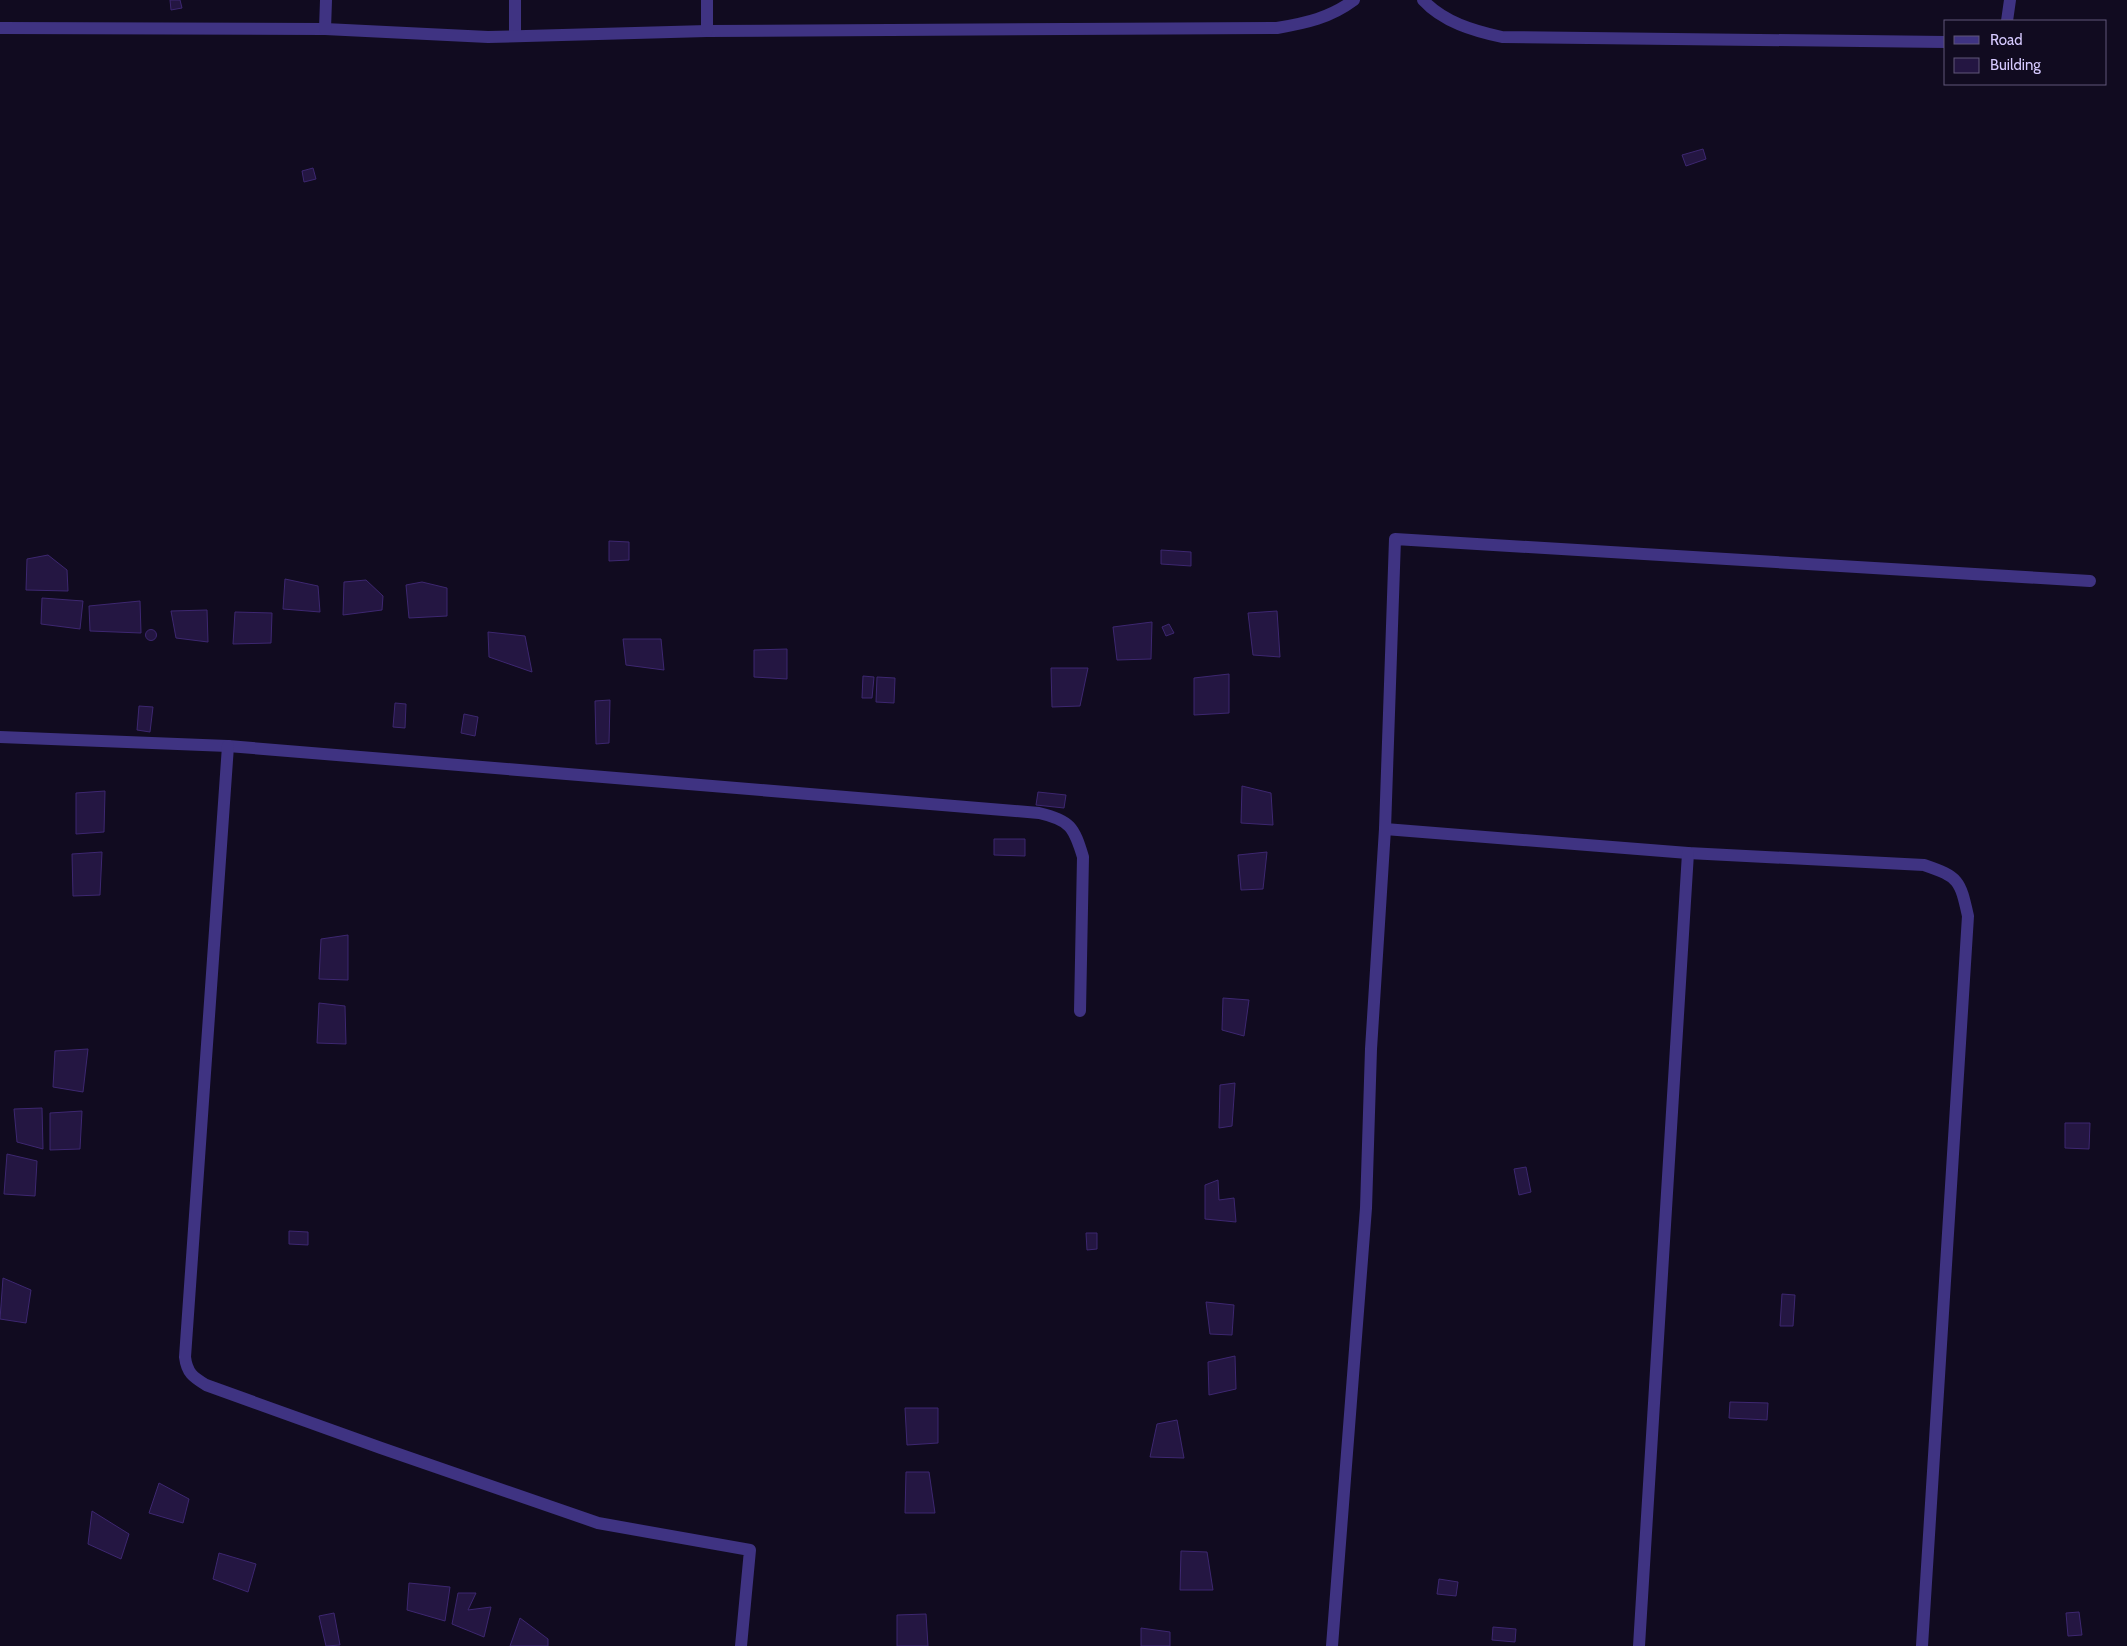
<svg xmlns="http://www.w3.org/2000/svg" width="2127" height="1646" font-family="Cabin,sans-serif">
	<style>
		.building { fill: #241642; stroke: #3d2770 }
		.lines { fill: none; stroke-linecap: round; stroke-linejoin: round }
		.minor { stroke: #3f3382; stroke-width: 12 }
	</style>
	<rect width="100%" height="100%" fill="#110b20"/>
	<g class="building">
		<polygon points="170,0 180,0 182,8 171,10"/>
		<polygon points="1703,149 1706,159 1686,166 1682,155"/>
		<polygon points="313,168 316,179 304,182 302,171"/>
		<polygon points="609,541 629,542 629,560 609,561"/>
		<polygon points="1161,550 1191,552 1191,566 1161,564"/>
		<polygon points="48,555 67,570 68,591 26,590 27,559"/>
		<polygon points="285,579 318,586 320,612 283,609"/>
		<polygon points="366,580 383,596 382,610 343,615 344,582"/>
		<polygon points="422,582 447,588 447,616 409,618 406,585"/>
		<polygon points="42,598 83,601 80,629 41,624"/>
		<polygon points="140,601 141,633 90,631 89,606"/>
		<polygon points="207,610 208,642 176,638 171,611"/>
		<polygon points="1277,611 1280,657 1253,655 1248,613"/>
		<polygon points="235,612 272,613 271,643 233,644"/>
		<polygon points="1152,622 1151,659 1117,660 1113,627"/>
		<polygon points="1169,624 1174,633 1166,636 1162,627"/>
		<circle cx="151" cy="635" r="5.5"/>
		<polygon points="488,632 525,636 532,672 489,657"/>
		<polygon points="623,639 661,639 664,670 626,665"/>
		<polygon points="787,649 787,679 754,677 754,650"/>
		<polygon points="1051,668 1088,668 1080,706 1052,707"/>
		<polygon points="1229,674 1229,713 1194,715 1194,678"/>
		<polygon points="863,676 874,677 872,698 862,698"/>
		<polygon points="877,677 895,678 894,703 876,702"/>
		<polygon points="610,700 609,743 596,744 595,701"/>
		<polygon points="395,703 406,704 405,728 393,727"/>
		<polygon points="139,706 153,707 150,732 137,730"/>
		<polygon points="464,714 478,717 475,736 461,733"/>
		<polygon points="1242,786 1271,793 1273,825 1241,823"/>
		<polygon points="105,791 104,832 76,834 76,793"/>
		<polygon points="1038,792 1066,795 1064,808 1036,805"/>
		<polygon points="994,839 1025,839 1025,856 994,855"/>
		<polygon points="102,852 100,895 73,896 72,854"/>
		<polygon points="1267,852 1263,889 1241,890 1238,855"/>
		<polygon points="348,935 348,980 319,979 321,939"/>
		<polygon points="1223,998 1249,1000 1244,1036 1222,1030"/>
		<polygon points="319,1003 345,1006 346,1044 317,1043"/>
		<polygon points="88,1049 83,1092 53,1087 55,1051"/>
		<polygon points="1235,1083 1232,1126 1219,1128 1220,1085"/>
		<polygon points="42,1108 43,1149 17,1142 14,1109"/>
		<polygon points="82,1111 80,1149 50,1150 50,1113"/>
		<polygon points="2065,1123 2090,1123 2089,1149 2065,1148"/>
		<polygon points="7,1154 37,1161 35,1196 4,1194"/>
		<polygon points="1526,1167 1531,1192 1519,1195 1514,1169"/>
		<polygon points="1218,1180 1219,1200 1234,1198 1236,1222 1205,1219 1205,1185"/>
		<polygon points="289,1231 308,1232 308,1245 289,1244"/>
		<polygon points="1086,1233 1097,1233 1097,1249 1087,1250"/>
		<polygon points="3,1278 31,1290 26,1323 0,1319"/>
		<polygon points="1782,1294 1795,1295 1793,1326 1780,1326"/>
		<polygon points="1206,1302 1234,1305 1232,1335 1210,1334"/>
		<polygon points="1235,1356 1236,1389 1209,1395 1208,1362"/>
		<polygon points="1730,1402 1768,1403 1767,1420 1729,1418"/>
		<polygon points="905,1408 938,1408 938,1443 907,1445"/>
		<polygon points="1177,1420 1184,1458 1150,1457 1157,1424"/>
		<polygon points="906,1472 929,1472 935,1513 905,1513"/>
		<polygon points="159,1483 189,1499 183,1523 149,1513"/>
		<polygon points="92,1511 129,1534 121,1559 88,1544"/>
		<polygon points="1181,1551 1207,1552 1213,1590 1180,1590"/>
		<polygon points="219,1553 256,1564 248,1592 213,1579"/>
		<polygon points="1439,1579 1458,1582 1456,1596 1437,1594"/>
		<polygon points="409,1583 450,1587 445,1621 407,1610"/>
		<polygon points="458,1593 476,1593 468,1610 491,1607 484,1637 452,1624"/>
		<polygon points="2079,1612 2082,1635 2068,1636 2066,1613"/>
		<polygon points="334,1613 340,1645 326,1646 319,1616"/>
		<polygon points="926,1614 928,1646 897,1646 897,1615"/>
		<polygon points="520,1618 548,1639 548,1646 510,1646"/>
		<polygon points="1493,1627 1516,1629 1515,1642 1492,1640"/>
		<polygon points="1141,1628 1170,1632 1170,1646 1141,1646"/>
	</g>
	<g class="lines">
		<g class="minor">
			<polyline points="515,0 515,36"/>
			<path d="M1423,0c20,22 51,31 79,37l444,5"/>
			<polyline points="2007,21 2010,0"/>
			<path d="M0,28l325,1 163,8 219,-6 570,-3c29,-5 53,-10 77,-28"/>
			<polyline points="325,29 326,0"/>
			<polyline points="707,31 707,0"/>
			<path d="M0,737l228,9 811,67c31,7 35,14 44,44l-3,154"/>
			<path d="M228,746l-43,611c2,16 8,20 21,28l175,63 217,75 152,27 -9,96"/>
			<path d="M1385,829l303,24 236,12c35,12 36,15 44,51l-46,730"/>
			<polyline points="1332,1646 1366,1208 1371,1049 1385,829 1395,539 2090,581"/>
			<polyline points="1639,1646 1688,853"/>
		</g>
	</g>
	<rect x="1944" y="20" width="162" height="65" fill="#110b20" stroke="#605779"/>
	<rect x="1954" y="36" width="25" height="8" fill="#3f3382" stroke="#605779"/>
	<text x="1990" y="45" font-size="15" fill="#d6caff">Road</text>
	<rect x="1954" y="58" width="25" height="15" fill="#241642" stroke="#605779"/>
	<text x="1990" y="70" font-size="15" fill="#d6caff">Building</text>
</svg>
